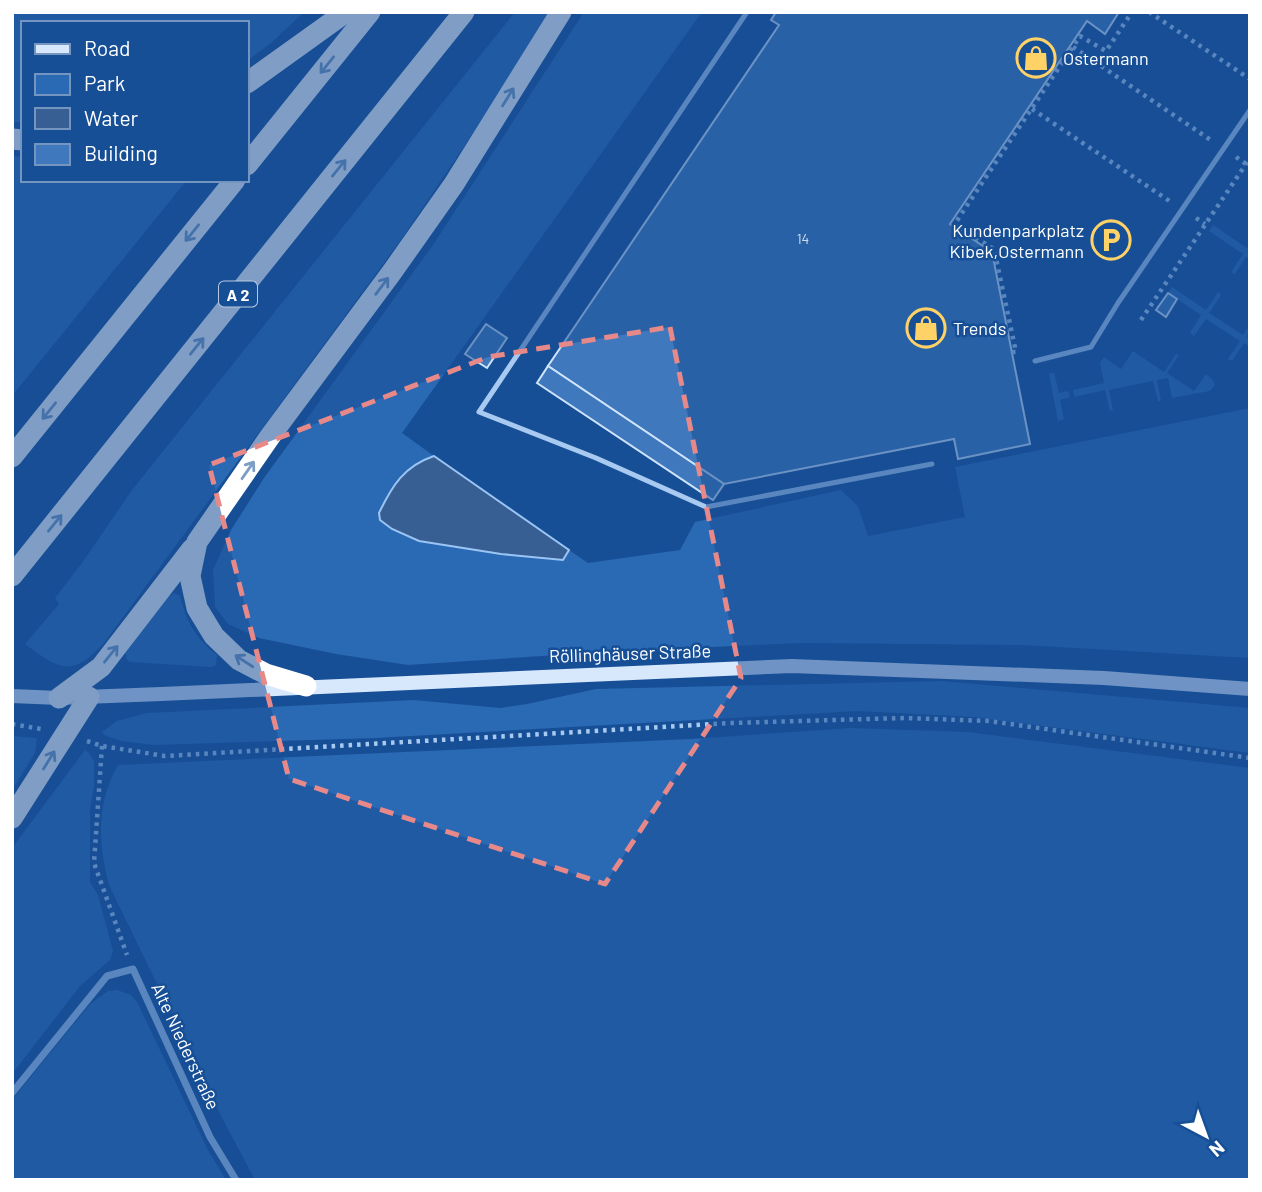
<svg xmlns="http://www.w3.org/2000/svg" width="1262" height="1192" font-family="Barlow,sans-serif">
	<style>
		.green { fill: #2a69b4 }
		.water { fill: #375f93; stroke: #9bc5f4; stroke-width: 2 }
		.building { fill: #3f78bd; stroke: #cfe4fc; stroke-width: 2 }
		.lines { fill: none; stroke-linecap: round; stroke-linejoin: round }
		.path { stroke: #a8caf1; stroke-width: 4.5; stroke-dasharray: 3.5 5; stroke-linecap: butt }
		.lane { stroke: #a8caf1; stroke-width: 5 }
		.street { stroke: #a8caf1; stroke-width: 7 }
		.secondary { stroke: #d7e7fc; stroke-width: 14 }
		.highway { stroke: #fff; stroke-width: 21 }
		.oneway { stroke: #7f9ec5 }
		.marked { fill: none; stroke: #e88989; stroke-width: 5; stroke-dasharray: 14 9; stroke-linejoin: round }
		.labels { text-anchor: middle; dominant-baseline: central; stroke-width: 5; stroke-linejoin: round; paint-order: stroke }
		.number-label { font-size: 14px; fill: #cfddee }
		.shield { fill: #174f96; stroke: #b9cae0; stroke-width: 2 }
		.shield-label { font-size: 16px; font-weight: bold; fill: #fff }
		.poi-label { font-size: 18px; fill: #fff; stroke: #174f96; text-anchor: start }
		.street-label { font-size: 18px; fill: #fff; stroke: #174f96 }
	</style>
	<rect width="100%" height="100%" fill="#174f96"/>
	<g class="green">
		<polygon points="12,12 304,12 271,43 247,61 247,23 23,23 23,122 12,122"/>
		<path d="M515,12h34l-37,64 -112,165 -296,402c-33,36 -45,26 -79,1l34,-40 -4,-6 27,-35 50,-73z"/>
		<polygon points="584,12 702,12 402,433 434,456 423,460 501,554 555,560 563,560 569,550 588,563 680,550 695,522 841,490 858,506 868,536 965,517 955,467 1250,408 1250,658 1021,645 805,643 618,651 408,665 336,654 259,638 228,624 215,607 213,570 231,530 264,478 433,245"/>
		<polygon points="12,156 23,157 23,180 187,180 12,396 15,363 12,311"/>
		<polygon points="1213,225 1247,248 1250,244 1250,259 1246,257 1235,274 1231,272 1243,254 1209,231"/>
		<polygon points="1172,287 1206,310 1218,292 1221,295 1209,313 1243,335 1250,325 1247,337 1250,339 1250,347 1244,343 1232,361 1228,359 1240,341 1206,319 1194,336 1190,333 1201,315 1168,293"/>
		<polygon points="1133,351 1164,372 1176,354 1179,355 1167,373 1194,391 1206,374 1213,380 1215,385 1210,391 1172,398 1168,378 1157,380 1161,401 1158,401 1153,381 1109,390 1113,410 1110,411 1105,390 1074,397 1073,390 1104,383 1100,363 1104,357 1121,369"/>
		<polygon points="1054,372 1059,393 1068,391 1070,397 1060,400 1064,419 1058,421 1049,374"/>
		<path d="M174,593l6,3c6,25 16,43 37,59l-1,10 -5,2 -82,-5 -3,-4v-6l42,-55z"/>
		<polygon points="941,681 1250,708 1250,753 974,717 858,711 376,738 154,745 121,741 104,735 102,732 117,721 147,713 414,700 500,708 527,704 596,689"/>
		<path d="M851,728l117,4 282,36v412h-995l-33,-62 -113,-233c-11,-42 -13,-81 9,-120l573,-26z"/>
		<polygon points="12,736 37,738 35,753 12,790"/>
		<polygon points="85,750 89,753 94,761 94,787 90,809 90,882 98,895 113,951 110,960 80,986 12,1074 12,848"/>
		<polygon points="117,990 131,995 137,1002 208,1150 226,1180 12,1180 12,1100 90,1004 108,991"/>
	</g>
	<path class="water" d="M434,456l135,94 -6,10 -62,-6 -82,-13 -27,-12 -12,-9 -1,-7c13,-27 25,-47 55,-57z"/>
	<g class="building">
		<polygon points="776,12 1119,12 1105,34 1087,21 950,224 992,252 1030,444 958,459 954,439 724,484 548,366 779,25 771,20"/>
		<polygon points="1168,293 1177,299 1166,317 1156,310"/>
		<polygon points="486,324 507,338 487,368 465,354"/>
		<polygon points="548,366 724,484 713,500 537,383"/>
	</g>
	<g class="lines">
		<g class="path">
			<polyline points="1149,12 1250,79"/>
			<polyline points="1073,47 1212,141"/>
			<polyline points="1032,109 1171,202"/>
			<polyline points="1236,157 1246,164"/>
			<polyline points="1196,218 1205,224"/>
			<polyline points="1141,320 1250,158"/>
			<polyline points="1012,352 1016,352 994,249 954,225 1080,36 1106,51 1132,12"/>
			<polyline points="12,724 41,729"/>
			<polyline points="87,741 102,746 165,756 731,723 905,718 989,721 1250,758"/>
			<polyline points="102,746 94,863 127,955"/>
		</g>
		<g class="lane">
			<polyline points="747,12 479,412 596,458 706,507 932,464"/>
			<polyline points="1035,361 1091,347 1118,303 1250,110"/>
		</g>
		<polyline class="street" points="12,1093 107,976 133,969 210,1137 236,1180"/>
		<polyline class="secondary" points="12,696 59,698 161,694 792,666 1104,678 1250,689"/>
		<g class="highway">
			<polyline points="247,83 346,12"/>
			<polyline points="12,139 23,140"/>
			<polyline points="247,165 370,12"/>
			<polyline points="12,457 235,180"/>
			<polyline points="12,576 464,12"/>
			<polyline points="306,686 266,674 239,660 214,636 197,608 190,576 197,542 271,435 392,272 454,184 561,12"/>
			<polyline points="59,698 101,667 192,549"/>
			<polyline points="12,818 89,697"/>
		</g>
	</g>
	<defs><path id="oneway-shaft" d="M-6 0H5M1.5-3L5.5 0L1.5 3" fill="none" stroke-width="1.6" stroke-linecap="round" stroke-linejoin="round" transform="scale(1.75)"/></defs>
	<g class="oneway">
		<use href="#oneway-shaft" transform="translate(327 65) rotate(129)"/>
		<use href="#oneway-shaft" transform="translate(508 97) rotate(-58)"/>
		<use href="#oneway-shaft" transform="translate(339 168) rotate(-51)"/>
		<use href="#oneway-shaft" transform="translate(192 233) rotate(129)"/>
		<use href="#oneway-shaft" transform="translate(382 286) rotate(-53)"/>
		<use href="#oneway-shaft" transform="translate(197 346) rotate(-51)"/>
		<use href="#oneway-shaft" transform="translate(49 411) rotate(129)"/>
		<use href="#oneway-shaft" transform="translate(248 470) rotate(-55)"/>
		<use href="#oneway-shaft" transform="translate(55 523) rotate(-51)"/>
		<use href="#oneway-shaft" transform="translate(111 654) rotate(-51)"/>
		<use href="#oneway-shaft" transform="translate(244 661) rotate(-147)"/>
		<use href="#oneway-shaft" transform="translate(49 760) rotate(-58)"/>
	</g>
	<path d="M0 0H1262V1192H0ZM670,327l71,351 -136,206 -316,-105 -80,-314 279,-108z" fill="#174f96" fill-opacity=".55" fill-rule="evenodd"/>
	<path class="marked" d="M670,327l71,351 -136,206 -316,-105 -80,-314 279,-108z"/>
	<defs>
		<g id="shop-ring" transform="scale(2.0125)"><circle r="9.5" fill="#174f96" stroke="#ffd268" stroke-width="1.5"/><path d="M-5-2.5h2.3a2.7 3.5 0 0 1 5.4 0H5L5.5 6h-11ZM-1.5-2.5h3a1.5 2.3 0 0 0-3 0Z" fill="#ffd268"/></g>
		<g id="parking-ring" transform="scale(2.0125)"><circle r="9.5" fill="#174f96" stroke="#ffd268" stroke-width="1.5"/><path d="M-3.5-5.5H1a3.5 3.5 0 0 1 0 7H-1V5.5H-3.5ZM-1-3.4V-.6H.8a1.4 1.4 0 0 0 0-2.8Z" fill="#ffd268"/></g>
	</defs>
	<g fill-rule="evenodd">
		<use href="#shop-ring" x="1036" y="58"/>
		<use href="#parking-ring" x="1111" y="240"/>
		<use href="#shop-ring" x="926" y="328"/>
	</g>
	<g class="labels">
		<g class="number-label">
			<text x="803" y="238">14</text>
		</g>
		<rect class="shield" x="219" y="281.5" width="38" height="25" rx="5"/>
		<g class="shield-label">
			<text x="238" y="294">A 2</text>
		</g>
		<g class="poi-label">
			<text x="1063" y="58">Ostermann</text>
			<text x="1084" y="230" text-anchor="end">Kundenparkplatz<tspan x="1084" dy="21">Kibek,Ostermann</tspan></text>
			<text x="953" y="328">Trends</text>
		</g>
		<g class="street-label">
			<text transform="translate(630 653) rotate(-2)">Röllinghäuser Straße</text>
			<text transform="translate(186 1046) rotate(65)">Alte Niederstraße</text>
		</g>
	</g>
	<rect width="1262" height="1192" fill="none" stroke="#ffffff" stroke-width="28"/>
	<rect x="21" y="21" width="228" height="161" fill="#174f96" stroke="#7495c0" stroke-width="2"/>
	<rect x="35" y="44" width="35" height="10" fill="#d7e7fc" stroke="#7495c0" stroke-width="2"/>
	<text x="84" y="56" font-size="21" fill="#ffffff">Road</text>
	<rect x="35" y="74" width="35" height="21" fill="#2a69b4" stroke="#7495c0" stroke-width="2"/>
	<text x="84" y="91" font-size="21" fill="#ffffff">Park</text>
	<rect x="35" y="108" width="35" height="21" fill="#375f93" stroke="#7495c0" stroke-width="2"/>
	<text x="84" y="126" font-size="21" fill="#ffffff">Water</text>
	<rect x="35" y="144" width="35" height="21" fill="#3f78bd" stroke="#7495c0" stroke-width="2"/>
	<text x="84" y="161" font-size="21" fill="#ffffff">Building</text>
	<g transform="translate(1206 1136) rotate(139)" stroke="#174f96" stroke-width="5" paint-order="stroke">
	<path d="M0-5L12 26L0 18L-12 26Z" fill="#ffffff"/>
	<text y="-10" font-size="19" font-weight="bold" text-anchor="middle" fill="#ffffff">N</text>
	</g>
</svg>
